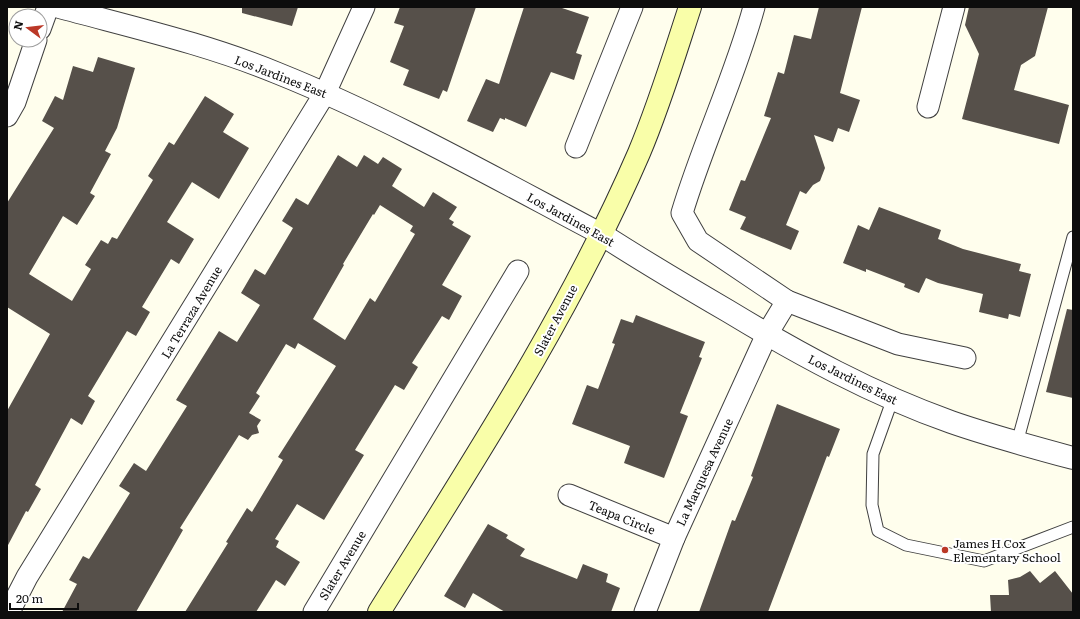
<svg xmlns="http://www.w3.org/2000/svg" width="1080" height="619" font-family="Literata,serif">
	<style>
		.building { fill: #56504a; fill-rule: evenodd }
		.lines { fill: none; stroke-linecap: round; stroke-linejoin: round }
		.service-casing { stroke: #404040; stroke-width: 13 }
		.minor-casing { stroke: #404040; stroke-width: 23 }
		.tertiary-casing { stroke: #404040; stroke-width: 24 }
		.secondary-casing { stroke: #2f2f2f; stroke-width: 24 }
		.service { stroke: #fff; stroke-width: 11 }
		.minor { stroke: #fff; stroke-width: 21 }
		.tertiary { stroke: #fff; stroke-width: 22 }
		.secondary { stroke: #f9fea9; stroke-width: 22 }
		.poi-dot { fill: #bb3827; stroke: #fff; stroke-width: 1.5 }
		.labels { text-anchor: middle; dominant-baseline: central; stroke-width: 4; stroke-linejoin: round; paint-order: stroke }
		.street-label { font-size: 12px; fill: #0d0d0d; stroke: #fff }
		.poi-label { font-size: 12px; fill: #0d0d0d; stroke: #fff; text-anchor: start }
	</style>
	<rect width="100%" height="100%" fill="#fffeed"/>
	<g class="building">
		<polygon points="242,7 298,7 292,26 242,13"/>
		<polygon points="400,7 476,7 447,92 443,90 439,99 403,85 409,70 390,62 404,26 394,23"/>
		<polygon points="524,7 559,7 589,17 576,53 582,55 574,80 551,72 526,127 505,118 505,120 500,118 493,132 467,121 486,79 499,84"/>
		<polygon points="819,7 862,7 840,93 860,100 849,132 838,128 833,142 814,135 825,168 820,181 813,185 806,194 800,191 786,225 799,231 791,250 740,229 746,217 729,210 741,180 745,181 771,118 764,116 778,72 784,74 794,35 811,39"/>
		<polygon points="969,7 1048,7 1035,56 1021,65 1014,90 1069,105 1059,144 962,119 979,54 965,25"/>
		<polygon points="98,57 135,68 117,128 105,151 111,154 90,193 95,196 77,225 63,216 29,274 72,301 91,269 85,265 101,240 108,244 112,237 117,239 153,180 148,176 169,142 174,145 205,96 234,114 223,132 249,148 219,199 192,182 167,222 194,239 179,264 171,259 142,307 150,312 136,336 127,331 88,396 95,401 82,425 71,418 35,485 41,489 28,512 26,511 7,547 7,411 50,334 7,307 7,203 54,128 42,121 55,96 63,100 73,66 93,72"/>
		<path d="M338,155l19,12 7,-12 14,9 5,-7 19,12 -10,17 32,21 9,-15 24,15 -8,12 5,3 -2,3 19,11 -29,49 20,11 -13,24 -7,-4 -30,47 6,4 -14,23 -9,-5 -40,65 9,5 -40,65 -27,-16 -22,35 4,2 -3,6 24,15 -15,24 -9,-6 -20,32h-71l43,-69 -2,-1 21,-34 5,4 31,-52 -5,-3 58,-91 -38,-23 -3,6 -9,-5 -30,49 4,3 -11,17 12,7 -4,6 2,7 -7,2 -4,5 -9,-5 -59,93 3,2 -47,82h-74l15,-28 -8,-4 14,-24 6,3 41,-66 -11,-7 15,-23 12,8 41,-65 -11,-6 43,-69 18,11 23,-37 -19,-12 14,-24 10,6 28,-47 -11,-7 14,-23 12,7zM380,205l33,21 -3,5 5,3 -40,68 -5,-4 -25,42 -32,-21 31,-54 -1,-1 30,-50 1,1z"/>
		<polygon points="879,207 941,230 938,239 963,249 1021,264 1019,271 1031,274 1020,317 1009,314 1008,319 979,312 983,294 938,283 926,278 919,293 904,287 905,284 866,269 866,272 843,263 858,225 869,230"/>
		<polygon points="1067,309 1073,310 1073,398 1046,392"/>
		<polygon points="636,315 705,342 699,357 702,358 680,413 688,416 664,478 624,463 630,446 572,424 587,385 598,389 615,344 612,343 621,319 633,323"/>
		<polygon points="777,404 840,429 829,457 827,456 768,612 699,612 732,520 735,521 753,477 751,476"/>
		<polygon points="488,524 508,535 506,538 525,549 520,556 577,579 583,564 608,574 606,582 620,588 611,612 505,612 473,593 465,608 444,596"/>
		<polygon points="1030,571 1040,583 1055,571 1073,594 1073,612 991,612 990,595 1009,595 1008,580 1020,577"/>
	</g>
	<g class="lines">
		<g class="service-casing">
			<g id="service">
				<polyline points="893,398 873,454 872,505 878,531 906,545 984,561 1073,527"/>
				<polyline points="1017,443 1073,237"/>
			</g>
		</g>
		<g class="minor-casing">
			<g id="minor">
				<path d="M58,7c73,20 149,37 219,66 112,45 218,105 324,161"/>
				<path d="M754,7c-19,70 -51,136 -72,206l16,28 89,60"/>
				<polyline points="40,29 48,7"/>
				<polyline points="928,107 954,7"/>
				<polyline points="7,116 15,102 36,40"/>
				<polyline points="576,147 632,7"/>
				<polyline points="569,495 674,538"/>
				<polyline points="9,612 27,577 325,93 364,7"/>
				<polyline points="314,612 518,271"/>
				<polyline points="645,612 674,538 767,334 787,301 898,344 965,358"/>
			</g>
		</g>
		<g class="tertiary-casing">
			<path id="tertiary" d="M601,234c42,27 84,52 127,77 71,43 144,83 223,111 40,14 81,25 122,36"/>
		</g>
		<g class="secondary-casing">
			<path id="secondary" d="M379,612c93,-149 190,-297 260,-459 20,-47 35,-97 51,-146"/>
		</g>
		<use href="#service" class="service"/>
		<use href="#minor" class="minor"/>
		<use href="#tertiary" class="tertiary"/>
		<use href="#secondary" class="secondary"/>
	</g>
	<circle class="poi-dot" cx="945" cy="550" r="4"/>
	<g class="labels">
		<g class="street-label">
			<text transform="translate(281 76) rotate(21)">Los Jardines East</text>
			<text transform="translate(571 219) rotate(29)">Los Jardines East</text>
			<text transform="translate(191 312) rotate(-59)">La Terraza Avenue</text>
			<text transform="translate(555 320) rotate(-62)">Slater Avenue</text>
			<text transform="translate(853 379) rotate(26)">Los Jardines East</text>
			<text transform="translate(704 472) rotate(-65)">La Marquesa Avenue</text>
			<text transform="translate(622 517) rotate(22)">Teapa Circle</text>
			<text transform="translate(342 565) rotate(-59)">Slater Avenue</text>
		</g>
		<g class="poi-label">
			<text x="953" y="543">James H Cox<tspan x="953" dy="14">Elementary School</tspan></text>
		</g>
	</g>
	<rect width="1080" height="619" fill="none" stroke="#0d0d0d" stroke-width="16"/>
	<g transform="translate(28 28) rotate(285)"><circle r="19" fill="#ffffff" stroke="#9e9e9e"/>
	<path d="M0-3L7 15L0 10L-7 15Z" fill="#bb3827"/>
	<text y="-6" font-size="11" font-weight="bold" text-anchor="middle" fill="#0d0d0d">N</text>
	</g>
	<path d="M10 603v6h68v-6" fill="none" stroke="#0d0d0d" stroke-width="2"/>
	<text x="16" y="603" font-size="12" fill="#0d0d0d" stroke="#ffffff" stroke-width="3" paint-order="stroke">20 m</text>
</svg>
